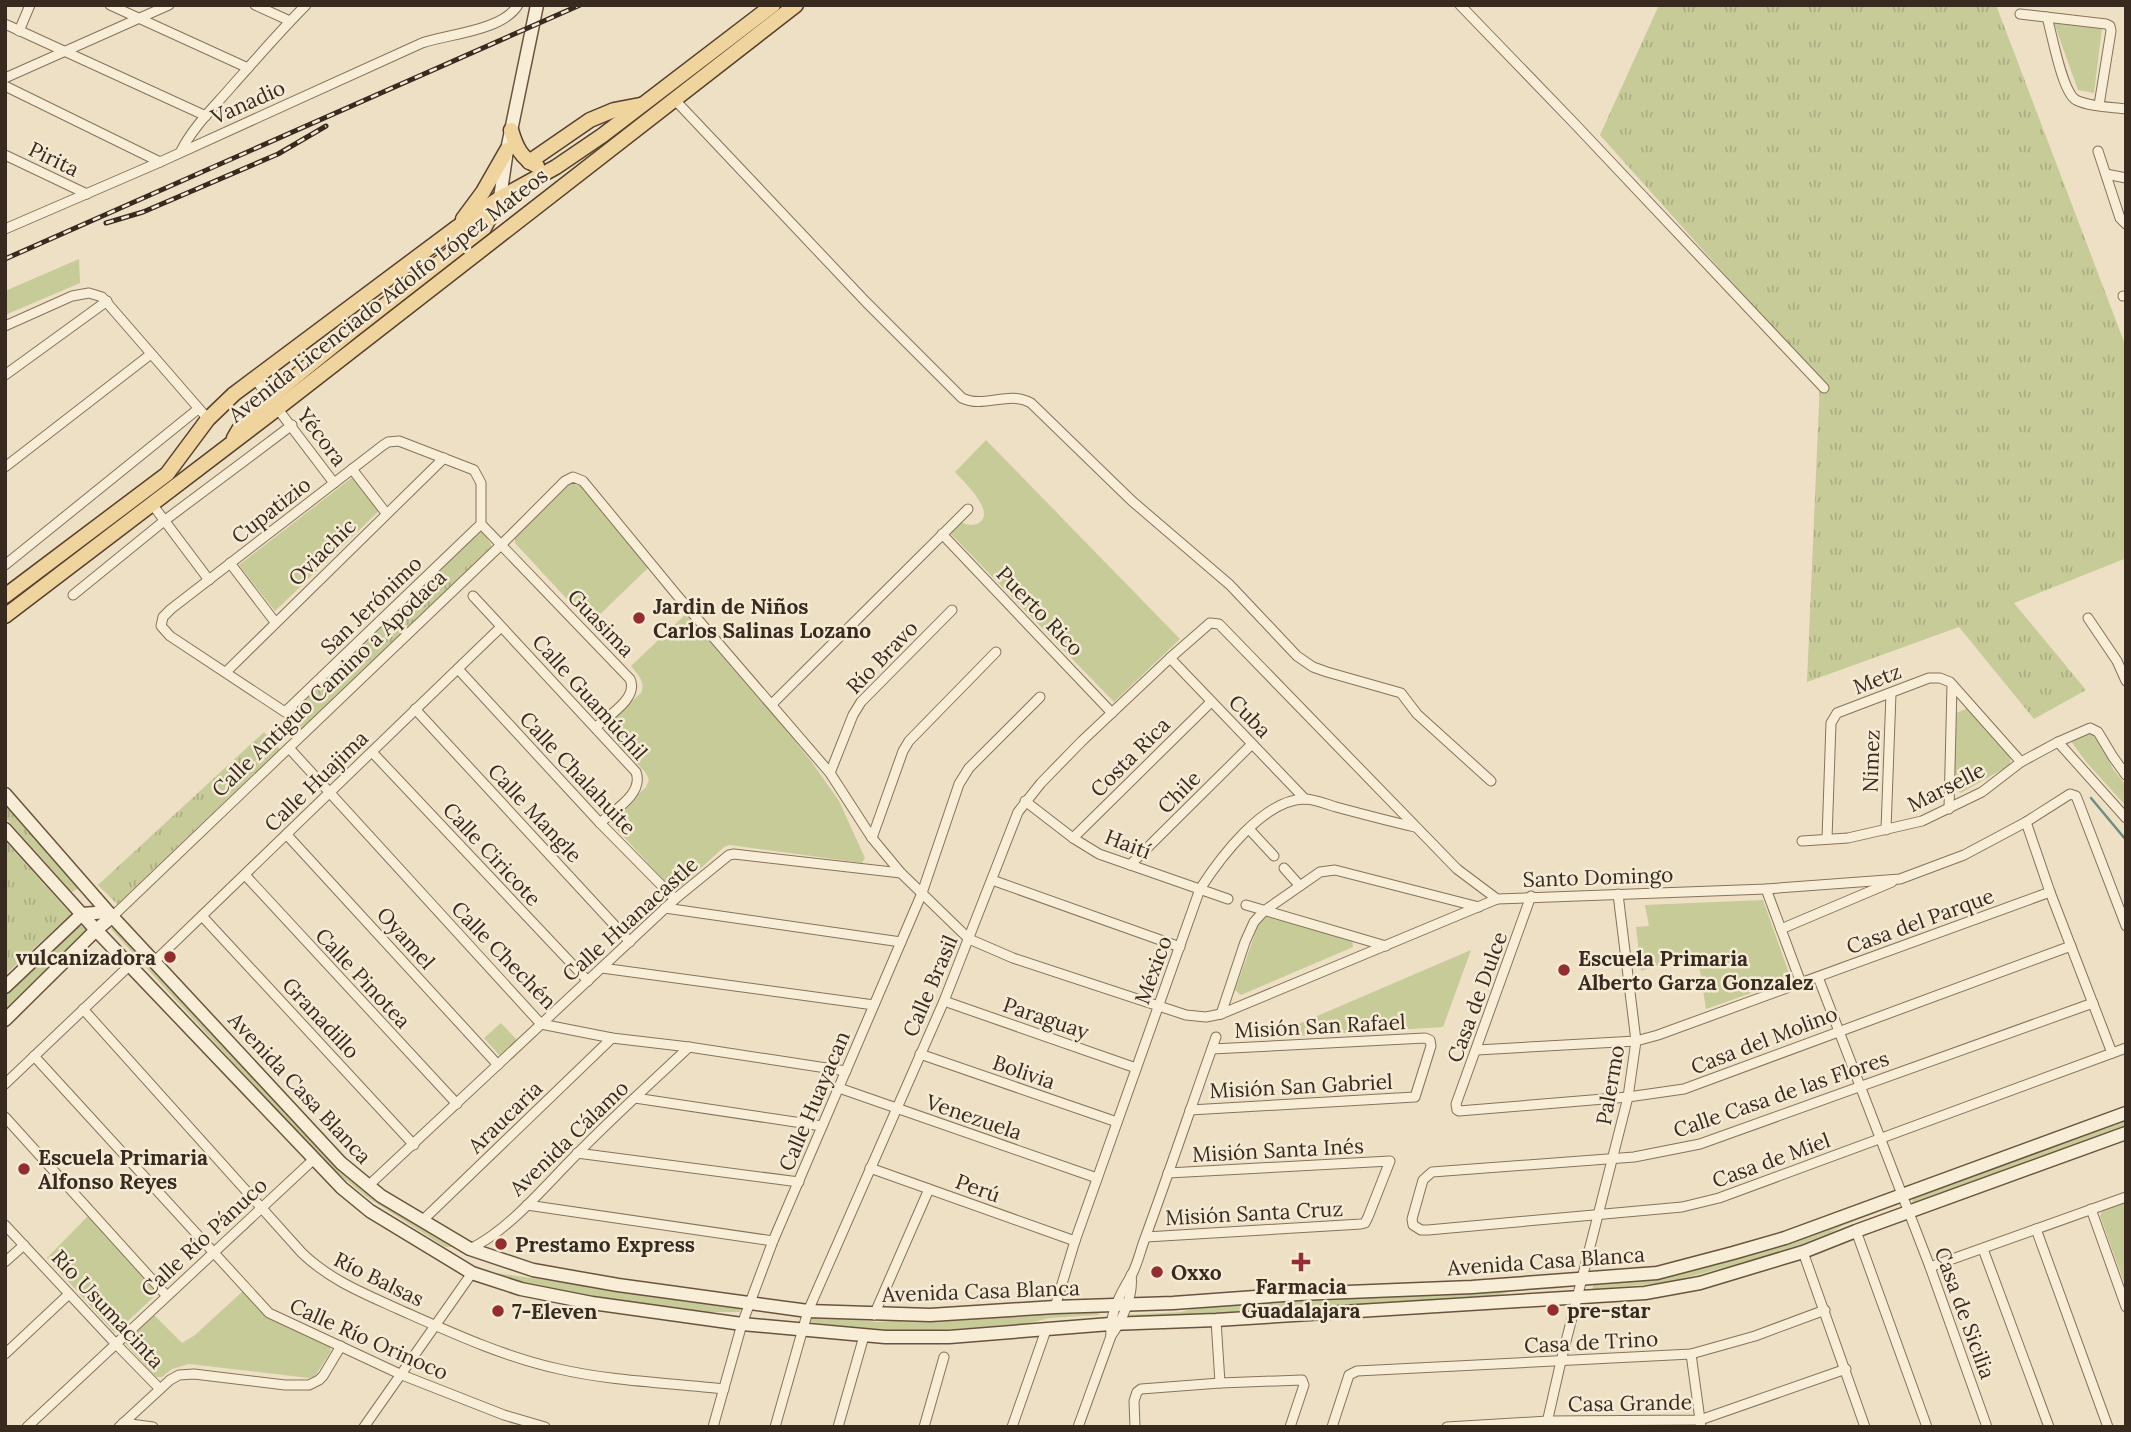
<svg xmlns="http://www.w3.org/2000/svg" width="2131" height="1432" font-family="Lora,serif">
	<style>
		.grass { fill: url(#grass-tufts) }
		.park { fill: #c6cb98 }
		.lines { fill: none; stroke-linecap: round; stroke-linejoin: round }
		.stream { stroke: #6d8e85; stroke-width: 2.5 }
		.street-casing { stroke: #87725b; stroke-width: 11 }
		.secondary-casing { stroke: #69533e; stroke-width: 15 }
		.primary-casing { stroke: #55402f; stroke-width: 17 }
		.street { stroke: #f8eed7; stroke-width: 9 }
		.secondary { stroke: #f8eed7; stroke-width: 12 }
		.primary { stroke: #efd49d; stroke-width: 14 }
		.rail-casing { stroke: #382a1f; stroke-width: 5 }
		.rail { stroke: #f5ead4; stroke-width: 2.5; stroke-dasharray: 8; stroke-linecap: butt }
		.poi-dot { fill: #942d2f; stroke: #f5ead4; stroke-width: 2.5 }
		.labels { text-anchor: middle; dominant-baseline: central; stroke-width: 5; stroke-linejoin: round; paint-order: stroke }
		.street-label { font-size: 21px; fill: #382a1f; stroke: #f5ead4 }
		.poi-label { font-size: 21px; font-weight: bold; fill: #382a1f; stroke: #f5ead4; text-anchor: start }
	</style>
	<defs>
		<pattern id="grass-tufts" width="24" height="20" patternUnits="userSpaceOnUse" patternTransform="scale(1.75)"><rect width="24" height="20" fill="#c6cb98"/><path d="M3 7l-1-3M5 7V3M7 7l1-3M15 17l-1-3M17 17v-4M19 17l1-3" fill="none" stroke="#abae83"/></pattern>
	</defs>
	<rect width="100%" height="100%" fill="#ede0c4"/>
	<g class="grass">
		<polygon points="1659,5 1996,5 2126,347 2124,559 2014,603 2086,690 2034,719 1959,627 1807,682 1820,381 1600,135"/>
		<polygon points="479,530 482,531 491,544 491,547 298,733 292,709"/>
		<polygon points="264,732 280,749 117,904 98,885"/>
		<polygon points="5,801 82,886 72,892 5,817"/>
		<polygon points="5,841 71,914 5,975"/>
	</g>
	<g class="park">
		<polygon points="2054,23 2102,28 2094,93 2078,90"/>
		<polygon points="79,259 80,283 5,315 5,291"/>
		<path d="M986,440l194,199 -66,63 -164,-169 11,-11c6,3 10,4 16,2 22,-10 -14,-43 -22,-52z"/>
		<polygon points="354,476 380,510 275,611 239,565"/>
		<polygon points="570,483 582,486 650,566 590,624 515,543 515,536"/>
		<path d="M689,611l122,150 28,40 26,57 -3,5 -132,-18 -6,2 -45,41h-8l-59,-64 1,-6 33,-31 3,-7 -3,-7 -39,-42v-7l34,-31c5,-11 -3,-18 -10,-27z"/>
		<polygon points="1968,708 2011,755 2010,765 1961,793 1954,788 1956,713"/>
		<polygon points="2095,732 2113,769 2126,785 2126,806 2087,763 2070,740"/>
		<polygon points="1763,900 1791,979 1706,1009 1697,952 1641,971 1636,927 1649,926 1645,905"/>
		<polygon points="1268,916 1352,939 1353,947 1241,995 1235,990 1260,920"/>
		<polygon points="76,924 88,929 84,934 5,1011 5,989"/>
		<polygon points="115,925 330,1159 451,1243 451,1247 445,1247 367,1197 322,1160 111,929"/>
		<polygon points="1471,950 1443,1027 1266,1038"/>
		<polygon points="501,1023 517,1040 500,1056 484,1038"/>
		<polygon points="2126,1117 2126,1126 1913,1204 1912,1198 1957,1182 1990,1166"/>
		<polygon points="2126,1201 2126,1288 2100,1216 2103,1209"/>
		<polygon points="1873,1210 1875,1213 1842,1226 1830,1233 1773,1255 1669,1282 1592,1290 1595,1281 1659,1276"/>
		<polygon points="89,1215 159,1292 115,1333 47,1258"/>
		<polygon points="496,1273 740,1307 740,1312 694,1312 540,1289"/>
		<polygon points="1562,1284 1562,1288 1514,1291 1487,1297 1126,1320 1125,1315 1182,1312 1201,1306"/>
		<polygon points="243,1291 269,1318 330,1346 331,1351 315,1376 309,1378 189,1364 172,1369 162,1377 156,1377 121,1339 151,1312 182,1343 195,1335"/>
		<polygon points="1097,1307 1099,1315 1050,1318 1025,1324 926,1331 875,1330 809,1322 812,1314 877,1322"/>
	</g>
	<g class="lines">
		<polyline class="stream" points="2091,798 2126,840"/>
		<g class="street-casing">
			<g id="street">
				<polyline points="110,5 248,68"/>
				<polyline points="255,5 290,21"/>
				<polyline points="1460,5 1573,122 1824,388"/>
				<polyline points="2020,14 2106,24 2110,26 2111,31 2099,105"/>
				<path d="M2047,17c5,17 15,75 29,83 14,7 35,7 50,9"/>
				<polyline points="5,24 206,116"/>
				<polyline points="19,31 30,5"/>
				<polyline points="5,78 169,5"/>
				<polyline points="5,86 160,162"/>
				<path d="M675,100l191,202 96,96c22,11 47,-8 69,5l101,98 98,84 67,71 16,11 14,5 74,21 16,21 74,67"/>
				<path d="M181,151c12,-24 33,-44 51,-65 24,-27 48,-55 74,-81"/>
				<polyline points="2098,151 2120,218 2126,224"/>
				<polyline points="5,155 87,194"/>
				<polyline points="2106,174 2126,178"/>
				<path d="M5,229l155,-67 262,-119c26,-9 80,-12 96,-38"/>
				<polyline points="2123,296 2126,296"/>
				<polyline points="5,326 72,296 89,293 102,297 208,419"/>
				<polyline points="5,375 107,301"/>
				<polyline points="255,379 334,483"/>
				<polyline points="5,467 151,354"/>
				<polyline points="352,469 386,513"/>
				<polyline points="152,504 209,580"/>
				<path d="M481,524l-196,188 -115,-76 -9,-10 2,-9 8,-8 211,-163 6,-4 11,-1 75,29 7,13v41l149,155c9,19 -22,37 -34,48"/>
				<polyline points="942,534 1112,713"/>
				<polyline points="230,563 275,622"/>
				<polyline points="5,565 198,409"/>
				<polyline points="73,595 164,521 292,425"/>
				<path d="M473,596l163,176c8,22 -22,38 -36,51"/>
				<polyline points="2088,618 2117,661 2126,681"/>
				<polyline points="1170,658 1305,799"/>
				<polyline points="458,669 600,823 675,899"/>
				<polyline points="226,672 444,458"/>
				<polyline points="772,704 968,509"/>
				<polyline points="415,709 630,942"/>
				<polyline points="2058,742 2126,818"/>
				<polyline points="289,748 541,1024 612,1038 689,1047 846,1071"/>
				<polyline points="372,752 588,981"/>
				<polyline points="830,773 853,715 861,702 952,610"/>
				<polyline points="1025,801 1073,838 1099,854 1228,899"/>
				<polyline points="1949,809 1952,685"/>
				<polyline points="2026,822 2050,892 2112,1053"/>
				<polyline points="1249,829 1274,856"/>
				<polyline points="1886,830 1891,693"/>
				<polyline points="287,835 498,1065"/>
				<polyline points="872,838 903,751 909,741 996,652"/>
				<polyline points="1073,838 1211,702"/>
				<polyline points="1827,839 1831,723 1837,713 1929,678 1940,678 1950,682 2021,762"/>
				<polyline points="1802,841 1848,838 1922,821 1982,792 2021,762 2058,742 2090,728 2098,732 2113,757 2126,775"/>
				<polyline points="1130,865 1252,744"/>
				<polyline points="1284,868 1300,886"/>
				<polyline points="245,875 457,1104"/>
				<polyline points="992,880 1180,947"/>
				<polyline points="1766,889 1801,983"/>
				<polyline points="1531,896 1456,1104 1457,1110 1459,1111 1628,1097 1684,1089 2071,946"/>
				<polyline points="1246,905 1386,946"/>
				<polyline points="665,908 901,942"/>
				<polyline points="113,916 502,544 565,481 573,477 583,481 676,594 830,773 872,838 901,873 969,939 1013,958 1186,1015 1206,1017 1221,1014 1497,899"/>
				<polyline points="202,916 414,1145"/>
				<polyline points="1781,929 1892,882"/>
				<path d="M155,961c116,-111 231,-223 346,-334"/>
				<polyline points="602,968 874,1005"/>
				<polyline points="1818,977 1930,1267 1987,1427"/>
				<polyline points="944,1001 1136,1068"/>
				<polyline points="2093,1003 1700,1144 1634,1157 1432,1172 1423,1180 1412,1219 1413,1225 1421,1230 1428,1230 1682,1207 1719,1198 2126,1048"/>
				<path d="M83,1009l219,244c28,27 61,40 96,56 52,23 106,48 161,60 51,12 112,14 165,20"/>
				<polyline points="1221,1014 1245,942 1254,922 1264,911 1320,872 1335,870 1479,907"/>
				<polyline points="1477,1050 1636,1041 1658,1035 2050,892"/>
				<polyline points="920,1054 1117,1122"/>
				<polyline points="34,1056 269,1313 402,1375 504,1415 545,1427"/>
				<polyline points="5,1084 130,965"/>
				<polyline points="839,1088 1097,1178"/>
				<polyline points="635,1098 822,1126"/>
				<polyline points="1190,1110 1415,1097 1431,1046 1430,1040 1425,1038 1212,1049"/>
				<polyline points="5,1117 166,1295"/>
				<polyline points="577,1153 799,1182"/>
				<polyline points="870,1168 1075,1241"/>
				<polyline points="368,1186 675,899 729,855 734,854 901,873"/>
				<polyline points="527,1205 773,1241"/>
				<polyline points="2091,1209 2126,1307"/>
				<polyline points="422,1221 612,1038"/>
				<polyline points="5,1225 115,1343 160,1389"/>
				<polyline points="2036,1229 2108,1427"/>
				<polyline points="1856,1231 1927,1427"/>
				<polyline points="1146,1237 1361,1224 1365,1223 1368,1217 1390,1161 1168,1173"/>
				<path d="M470,1249c40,-20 74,-62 105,-93 37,-38 76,-73 114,-109"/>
				<polyline points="1983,1249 2049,1427"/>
				<polyline points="1803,1252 1865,1427"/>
				<polyline points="5,1262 24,1245"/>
				<polyline points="1930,1267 2126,1197"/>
				<path d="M1055,1307l20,-66 125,-352c20,-31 63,-89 104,-90 10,0 22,5 32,8 26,7 52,14 79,20"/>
				<polyline points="874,1315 929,1189"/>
				<polyline points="1216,1320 1220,1383"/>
				<path d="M1111,1336c-2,-21 9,-42 20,-60 6,-10 9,-24 13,-35 25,-68 48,-137 72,-204"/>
				<polyline points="5,1354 69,1294"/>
				<polyline points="1691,1354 1701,1427"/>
				<polyline points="123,1423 153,1427"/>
				<polyline points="27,1427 314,1159"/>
				<polyline points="119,1427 170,1380 179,1375 194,1374 285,1385 309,1385 319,1380 323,1376 341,1346"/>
				<polyline points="364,1427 472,1273"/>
				<polyline points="713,1427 742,1324 773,1241 922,893 959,784 969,768 1040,697"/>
				<polyline points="775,1427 808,1311 944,1001 1018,812 1041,783 1082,741 1170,658 1210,623 1219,624 1457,869 1497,899 1766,889 1900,879 1964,855 2026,822 2070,794 2076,796 2078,801 2126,926"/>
				<polyline points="838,1427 864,1336"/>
				<polyline points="924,1427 944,1357"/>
				<polyline points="1012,1427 1046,1330"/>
				<path d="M1078,1427l33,-91c11,-16 23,-40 20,-61"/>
				<polyline points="1135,1427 1134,1401 1137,1392 1141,1389 1220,1383 1302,1380 1304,1385 1290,1427"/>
				<polyline points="1332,1427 1349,1375 1357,1371 1691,1354 1755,1336 1825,1310"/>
				<polyline points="1447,1427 1548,1421 1700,1420 1846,1369"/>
				<polyline points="1546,1427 1561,1361 1628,1097 1636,1041 1618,894"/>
			</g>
		</g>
		<g class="secondary-casing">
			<g id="secondary">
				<polyline points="500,198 507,150 537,5"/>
				<polyline points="5,794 108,912 341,1163 381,1196 470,1249 533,1270 618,1285 808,1311 930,1315 1055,1307 1173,1303 1298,1294 1472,1287 1657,1273 1733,1253 1785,1238 2126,1113"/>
				<polyline points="5,829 96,930 342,1188 370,1211 472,1273 521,1289 592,1303 742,1324 885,1337 949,1337 1110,1324 1216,1320 1645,1293 1700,1283 1803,1252 1856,1231 2126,1133"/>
				<polyline points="5,987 82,914 108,912"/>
				<polyline points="5,1020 96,930 113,916"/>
			</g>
		</g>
		<g class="primary-casing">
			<g id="primary">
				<path d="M511,130c5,17 10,28 26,36"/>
				<polyline points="529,162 590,120 614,110 640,105"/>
				<polyline points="463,219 483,192 507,150"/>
				<polyline points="234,438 247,416 349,333 484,228 500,199"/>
				<polyline points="5,596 167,474 208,419 234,394 456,228 500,198 556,167 603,135 773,5"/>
				<polyline points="5,616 278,408 796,5"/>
			</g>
		</g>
		<use href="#street" class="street"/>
		<use href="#secondary" class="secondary"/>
		<use href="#primary" class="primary"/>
		<g class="rail-casing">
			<g id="rail">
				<polyline points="106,223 143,212 278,154 326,126"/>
				<polyline points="5,259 580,5"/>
			</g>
		</g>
		<use href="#rail" class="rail"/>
	</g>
	<g class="poi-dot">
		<circle cx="639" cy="618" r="7"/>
		<circle cx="170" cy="957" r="7"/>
		<circle cx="1564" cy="970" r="7"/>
		<circle cx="24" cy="1169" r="7"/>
		<circle cx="501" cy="1244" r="7"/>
		<path d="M1297.5 1251.5h7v7h7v7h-7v7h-7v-7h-7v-7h7z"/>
		<circle cx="1157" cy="1272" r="7"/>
		<circle cx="1553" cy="1310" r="7"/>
		<circle cx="498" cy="1311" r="7"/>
	</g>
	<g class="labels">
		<g class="street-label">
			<text transform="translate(248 102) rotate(-24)">Vanadio</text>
			<text transform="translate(54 159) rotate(26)">Pirita</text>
			<text transform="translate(388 295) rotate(-38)">Avenida Licenciado Adolfo López Mateos</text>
			<text transform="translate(322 437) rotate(53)">Yécora</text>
			<text transform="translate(271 510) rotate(-38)">Cupatizio</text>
			<text transform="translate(322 552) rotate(-45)">Oviachic</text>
			<text transform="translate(371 605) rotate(-44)">San Jerónimo</text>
			<text transform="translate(1040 611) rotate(46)">Puerto Rico</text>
			<text transform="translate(601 623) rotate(46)">Guasima</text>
			<text transform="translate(882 657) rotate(-46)">Río Bravo</text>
			<text transform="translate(1877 679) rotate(-21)">Metz</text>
			<text transform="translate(329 683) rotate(-44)">Calle Antiguo Camino a Apodaca</text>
			<text transform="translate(590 697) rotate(48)">Calle Guamúchil</text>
			<text transform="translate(1250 716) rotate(46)">Cuba</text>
			<text transform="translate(1130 757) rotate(-45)">Costa Rica</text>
			<text transform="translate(1871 761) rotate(-88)">Nimez</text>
			<text transform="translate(578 773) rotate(47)">Calle Chalahuite</text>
			<text transform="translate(316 781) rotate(-44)">Calle Huajima</text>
			<text transform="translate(1946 787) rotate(-27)">Marselle</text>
			<text transform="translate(1179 792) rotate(-45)">Chile</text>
			<text transform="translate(535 813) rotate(47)">Calle Mangle</text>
			<text transform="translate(1128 844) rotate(21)">Haití</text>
			<text transform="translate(492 854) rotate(47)">Calle Ciricote</text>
			<text transform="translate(1598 877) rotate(-2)">Santo Domingo</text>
			<text transform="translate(630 919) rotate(-42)">Calle Huanacastle</text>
			<text transform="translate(1920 921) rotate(-20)">Casa del Parque</text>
			<text transform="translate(406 938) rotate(48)">Oyamel</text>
			<text transform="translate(504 955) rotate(46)">Calle Chechén</text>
			<text transform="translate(1153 970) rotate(-70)">México</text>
			<text transform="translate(363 978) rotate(47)">Calle Pinotea</text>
			<text transform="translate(930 986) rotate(-67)">Calle Brasil</text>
			<text transform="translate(1477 997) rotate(-70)">Casa de Dulce</text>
			<text transform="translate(321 1018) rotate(47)">Granadillo</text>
			<text transform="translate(1046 1018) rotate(19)">Paraguay</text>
			<text transform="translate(1320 1026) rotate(-3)">Misión San Rafael</text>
			<text transform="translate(1764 1040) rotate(-21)">Casa del Molino</text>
			<text transform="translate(1024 1072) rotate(19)">Bolivia</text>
			<text transform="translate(1610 1085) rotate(-80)">Palermo</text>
			<text transform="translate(1301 1086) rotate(-3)">Misión San Gabriel</text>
			<text transform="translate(300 1088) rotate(47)">Avenida Casa Blanca</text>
			<text transform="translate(1781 1094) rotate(-19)">Calle Casa de las Flores</text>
			<text transform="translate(814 1101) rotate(-67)">Calle Huayacan</text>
			<text transform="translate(505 1117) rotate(-44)">Araucaria</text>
			<text transform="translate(974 1117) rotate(19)">Venezuela</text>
			<text transform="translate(569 1138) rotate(-44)">Avenida Cálamo</text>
			<text transform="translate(1278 1150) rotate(-3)">Misión Santa Inés</text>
			<text transform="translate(1771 1160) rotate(-20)">Casa de Miel</text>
			<text transform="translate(978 1188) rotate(20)">Perú</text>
			<text transform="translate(1254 1213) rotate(-3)">Misión Santa Cruz</text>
			<text transform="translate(204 1237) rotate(-43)">Calle Río Pánuco</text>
			<text transform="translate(1546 1261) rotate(-4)">Avenida Casa Blanca</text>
			<text transform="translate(379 1279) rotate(26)">Río Balsas</text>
			<text transform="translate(981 1291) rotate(-2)">Avenida Casa Blanca</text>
			<text transform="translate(108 1309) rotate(47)">Río Usumacinta</text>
			<text transform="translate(1965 1313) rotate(70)">Casa de Sicilia</text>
			<text transform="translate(369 1339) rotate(24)">Calle Río Orinoco</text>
			<text transform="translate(1591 1342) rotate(-3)">Casa de Trino</text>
			<text transform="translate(1630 1403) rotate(-1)">Casa Grande</text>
		</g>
		<g class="poi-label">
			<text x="653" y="606">Jardin de Niños<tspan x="653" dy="24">Carlos Salinas Lozano</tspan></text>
			<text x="156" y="957" text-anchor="end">vulcanizadora</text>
			<text x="1578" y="958">Escuela Primaria<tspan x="1578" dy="24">Alberto Garza Gonzalez</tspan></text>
			<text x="38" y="1157">Escuela Primaria<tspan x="38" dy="24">Alfonso Reyes</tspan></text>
			<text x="515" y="1244">Prestamo Express</text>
			<text x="1171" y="1272">Oxxo</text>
			<text x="1301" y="1286" text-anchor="middle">Farmacia<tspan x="1301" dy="24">Guadalajara</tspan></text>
			<text x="1567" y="1310">pre-star</text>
			<text x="512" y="1311">7-Eleven</text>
		</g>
	</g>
	<rect width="2131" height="1432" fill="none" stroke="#382a1f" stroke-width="14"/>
</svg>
